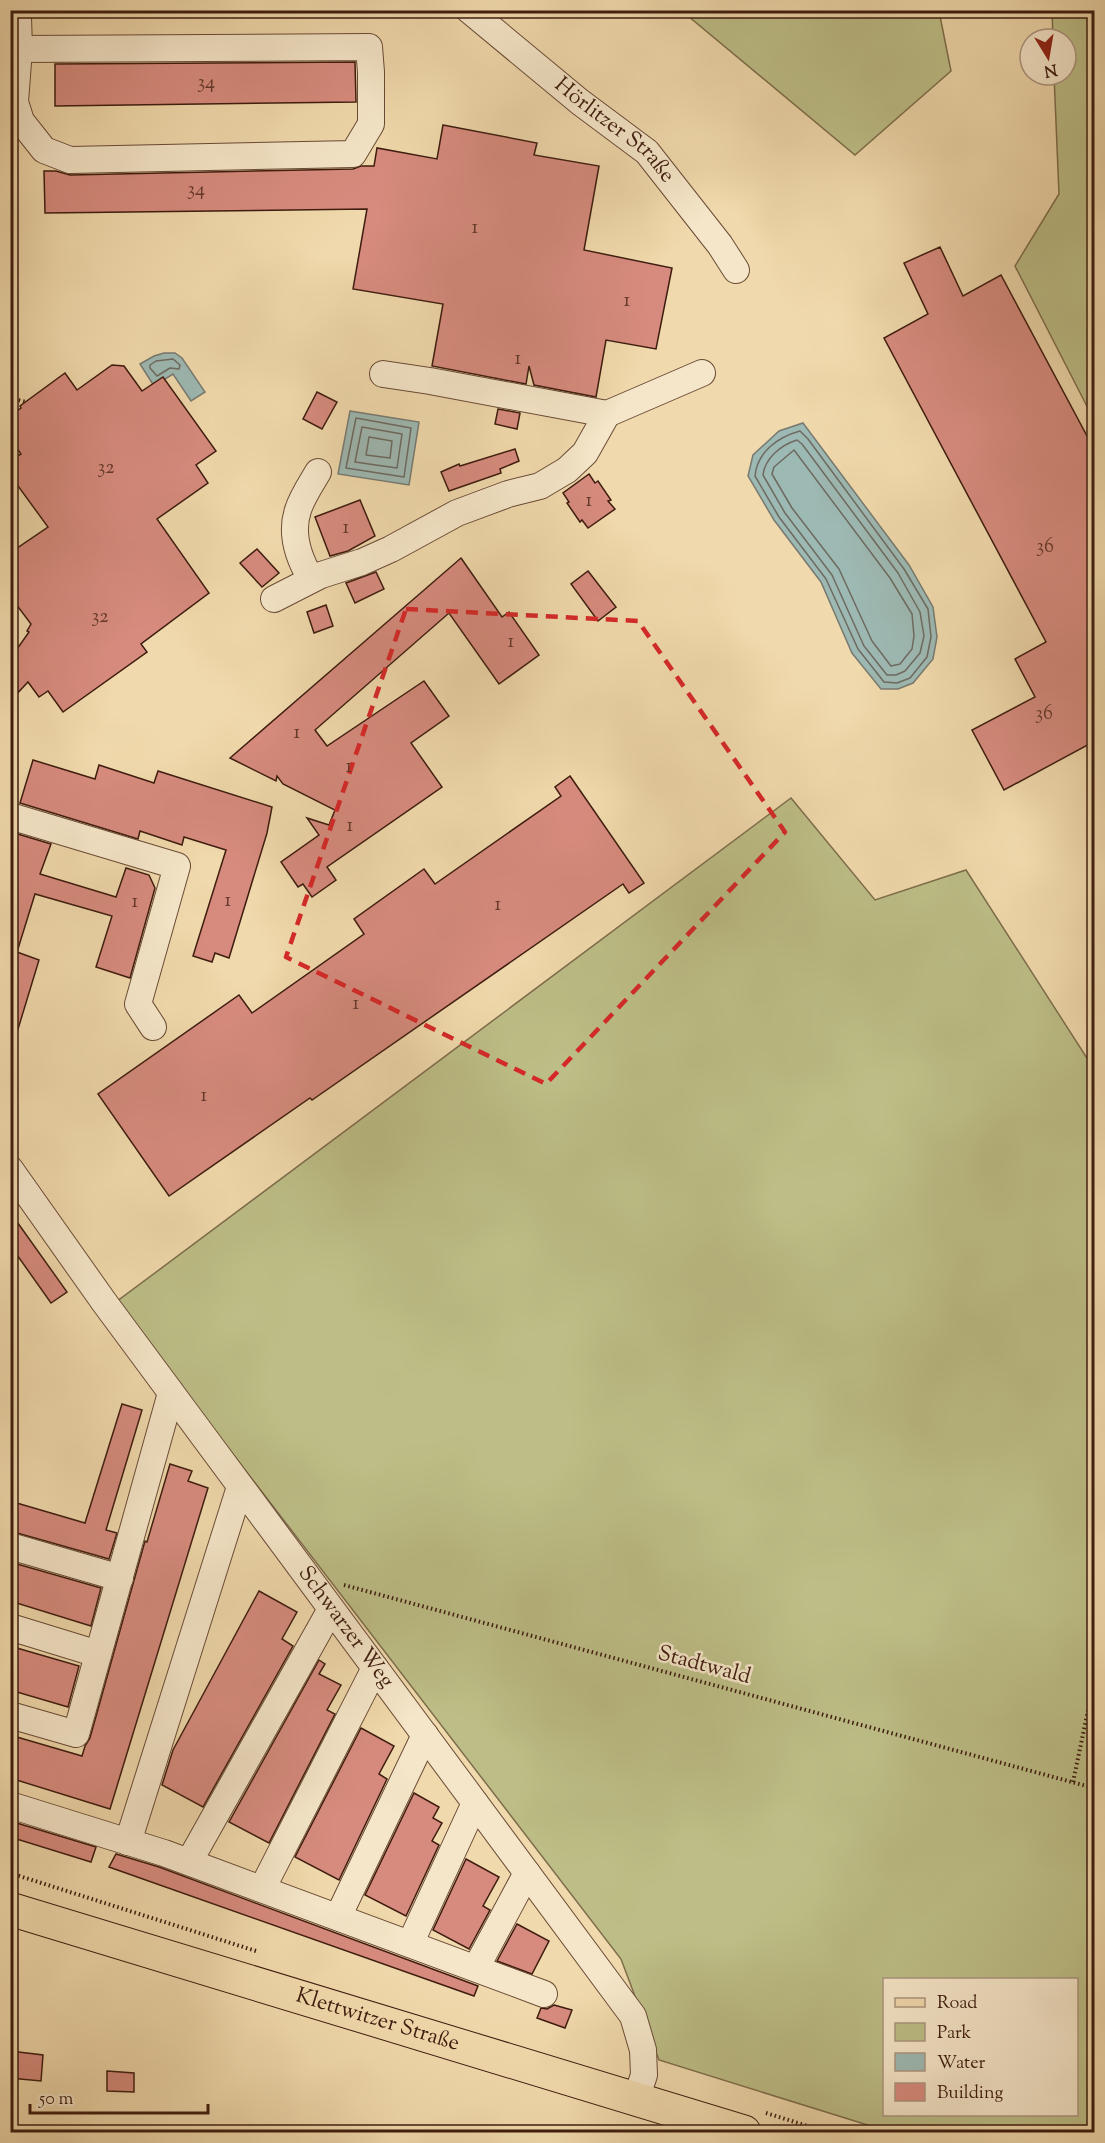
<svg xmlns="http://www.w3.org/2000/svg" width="1105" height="2143" font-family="'Sorts Mill Goudy',serif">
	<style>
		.green { fill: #bdbe87; stroke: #7e6d4b; stroke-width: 1.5; fill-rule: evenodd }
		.water { fill: #9db9b3; stroke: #777a71; stroke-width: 1.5 }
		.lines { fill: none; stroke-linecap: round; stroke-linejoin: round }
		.shore { stroke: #6e6a61; stroke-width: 1.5 }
		.building { fill: #d78b7e; stroke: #3e1c0f; stroke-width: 1.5 }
		.minor-casing { stroke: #6a4b36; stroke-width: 28 }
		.major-casing { stroke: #3e1c0f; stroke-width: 35 }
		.path { stroke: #3e1c0f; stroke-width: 4; stroke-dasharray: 1.5 3; stroke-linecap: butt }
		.minor { stroke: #f5e6c9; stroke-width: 26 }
		.major { stroke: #f0d9ac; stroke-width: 33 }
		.marked { fill: none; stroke: #d62828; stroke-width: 4.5; stroke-dasharray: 12 8; stroke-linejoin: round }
		.labels { text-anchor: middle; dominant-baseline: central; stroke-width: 5; stroke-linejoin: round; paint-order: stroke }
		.number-label { font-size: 20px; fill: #64382b }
		.street-label { font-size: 22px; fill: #3e1c0f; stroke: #f5e6c9 }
	</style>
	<rect width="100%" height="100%" fill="#f0d9ac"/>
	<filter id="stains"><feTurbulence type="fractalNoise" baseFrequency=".00333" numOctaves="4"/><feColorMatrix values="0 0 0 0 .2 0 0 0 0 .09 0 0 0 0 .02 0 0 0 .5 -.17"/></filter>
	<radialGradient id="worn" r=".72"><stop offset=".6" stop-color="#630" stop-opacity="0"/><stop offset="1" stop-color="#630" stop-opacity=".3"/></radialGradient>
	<g class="green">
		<polygon points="682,11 939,11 951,71 855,155"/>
		<polygon points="1052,11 1094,11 1094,420 1015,266 1059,194 1054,75 1066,75 1066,39 1053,39"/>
		<path d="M791,798l84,102 91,-30 128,199v1063h-204l-231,-72 -38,-101 -505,-657zM884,1980h192v134h-192z"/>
	</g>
	<g class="water">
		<polygon points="164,353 175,353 182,358 205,392 191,401 173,374 154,386 140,364 154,356"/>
		<polygon points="350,411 419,422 409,485 338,474"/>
		<polygon points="803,423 909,565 933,607 937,637 933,659 913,683 898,689 881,689 852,653 821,582 774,520 748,476 753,455 779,431"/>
	</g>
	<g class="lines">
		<g class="shore">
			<polygon points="173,359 180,365 179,369 170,368 157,376 150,368 150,365 156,361"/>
			<polygon points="356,418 411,428 404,477 346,468"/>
			<polygon points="362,427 402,434 397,468 355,462"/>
			<path d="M800,431l8,8 96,130 24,40 3,28 -4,20 -17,21 -13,5 -13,-1 -26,-33 -32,-70 -47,-62 -24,-41c2,-24 23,-39 45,-45z"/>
			<polygon points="369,437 392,441 390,458 366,455"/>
			<path d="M797,440l5,4 96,129 22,39 4,24 -4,17 -15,18 -9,4h-9l-23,-29 -32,-71 -47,-62 -22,-38c2,-17 18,-30 34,-35z"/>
			<polygon points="794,450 890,578 912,614 914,636 912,649 900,664 891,666 872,641 839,569 792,508 772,474 774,467"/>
		</g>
	</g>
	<g class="building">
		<polygon points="355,62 356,102 55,106 55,64"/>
		<polygon points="443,125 537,143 534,155 599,166 584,250 672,268 656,349 606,340 596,397 534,385 529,366 526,384 432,366 443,304 353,289 367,209 45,213 44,171 56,171 70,175 353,169 361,166 374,166 377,148 437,159"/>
		<polygon points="940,247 963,296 1001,275 1095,451 1095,741 1004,790 972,730 1035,697 1015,659 1046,642 884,338 928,314 904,263"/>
		<polygon points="112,365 124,366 142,391 163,377 216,451 196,465 208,483 157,519 209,593 141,644 147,652 63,712 48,691 39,697 28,682 10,701 10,659 29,632 27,631 31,624 10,596 10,553 48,527 10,475 10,461 21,454 10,438 10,416 21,408 20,406 65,373 77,390"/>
		<polygon points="317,392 337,402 322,429 303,419"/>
		<polygon points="498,409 520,413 517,429 495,424"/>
		<polygon points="515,449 519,461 500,469 501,473 449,491 441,472 459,464 460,466"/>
		<polygon points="589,474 595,483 598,481 611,500 608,501 615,509 588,528 582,520 580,522 567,503 569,502 563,493"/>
		<polygon points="360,500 375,536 348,551 330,556 315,517"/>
		<polygon points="257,549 279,573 262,587 240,563"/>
		<polygon points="461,558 502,617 509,612 539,655 499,684 449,613 315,730 327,746 424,681 449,716 411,743 442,787 327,867 336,880 312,897 303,884 298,887 281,862 319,835 307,818 329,825 335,810 283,784 277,776 276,781 230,758"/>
		<polygon points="588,571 616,607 598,621 571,584"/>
		<polygon points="376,572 384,589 355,603 346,583"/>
		<polygon points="326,605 333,626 314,633 307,612"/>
		<polygon points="33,760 95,779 99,765 154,783 158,771 272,807 267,833 229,958 215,953 212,962 193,956 226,850 184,837 182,845 140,831 138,839 20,803"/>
		<polygon points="570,776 644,883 629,893 623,884 312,1100 310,1098 169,1196 98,1094 239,995 252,1013 364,934 354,919 424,869 435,884 561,796 555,787"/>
		<polygon points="11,832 51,844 40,874 116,897 126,868 149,875 155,888 130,978 96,967 112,916 35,894 17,952 39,960 15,1039 10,1038"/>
		<polygon points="10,1212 67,1292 51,1303 10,1245"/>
		<polygon points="122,1404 142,1410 106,1530 117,1533 109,1559 10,1531 10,1501 85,1523"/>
		<polygon points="170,1464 192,1471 188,1481 208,1488 110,1809 10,1778 10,1735 82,1756 85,1746 90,1738 145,1541 147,1542"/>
		<polygon points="10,1562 101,1588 91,1626 10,1601"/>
		<polygon points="259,1591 297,1612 282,1639 293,1646 203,1807 162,1785 173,1750"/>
		<polygon points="10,1646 79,1666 68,1707 10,1690"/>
		<polygon points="319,1660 325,1664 319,1674 341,1685 327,1710 335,1714 269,1843 229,1822"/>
		<polygon points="361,1728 394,1746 379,1774 387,1779 339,1880 295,1857"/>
		<polygon points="414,1793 439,1807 433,1818 442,1823 432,1841 439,1845 406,1916 365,1895"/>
		<polygon points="10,1821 96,1847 91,1862 10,1837"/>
		<polygon points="116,1854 159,1867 478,1986 474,1996 109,1867"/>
		<polygon points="466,1859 499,1877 483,1906 490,1910 469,1949 433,1930"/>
		<polygon points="517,1924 549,1941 532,1974 497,1961"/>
		<polygon points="554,2005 572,2010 565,2028 537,2018 541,2008 547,2009"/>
		<polygon points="10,2051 43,2055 41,2081 10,2078"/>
		<polygon points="107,2071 134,2073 134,2092 107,2091"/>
	</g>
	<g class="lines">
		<g class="minor-casing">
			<g id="minor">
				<polyline points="16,10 18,17 19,49 15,102 21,121 44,150 70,160 353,154 371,124 371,72 369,47 19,49"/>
				<path id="s1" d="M469,10l111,92 67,50 73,93 16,25"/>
				<polyline points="383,374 430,381 607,414"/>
				<path d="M311,579c-12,-20 -21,-45 -13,-69 4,-13 13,-26 20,-38"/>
				<polyline points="274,599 321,575 362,562 391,549 457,513 508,494 540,486 567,470 585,453 607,414 702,373"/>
				<polyline points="10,816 177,866 138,1004 153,1027"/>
				<path id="s2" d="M10,1169l94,133 529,714 10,34 1,25 -8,24"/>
				<polyline points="10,1546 120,1578"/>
				<polyline points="10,1627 98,1654"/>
				<polyline points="10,1715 76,1734 171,1393"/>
				<polyline points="10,1805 164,1853 544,1994"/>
				<polyline points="128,1842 240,1487"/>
				<polyline points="189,1862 331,1609"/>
				<polyline points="262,1889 375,1668"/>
				<polyline points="338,1917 425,1735"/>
				<polyline points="410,1944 475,1803"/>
				<polyline points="476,1968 527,1873"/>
			</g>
		</g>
		<g class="major-casing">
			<g id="major">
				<path id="s3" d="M10,1909l734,223"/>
			</g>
		</g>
		<g class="path">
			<polyline points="10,398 26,402"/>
			<polyline points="344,1585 1094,1788"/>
			<polyline points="1073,1782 1094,1682"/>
			<polyline points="10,1873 256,1951"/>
			<polyline points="766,2113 827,2132"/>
		</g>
		<use href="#minor" class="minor"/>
		<use href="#major" class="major"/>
	</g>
	<path class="marked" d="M406,609l232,12 147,211 -239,252 -260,-127z"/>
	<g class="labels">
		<g class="number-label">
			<text x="206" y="83">34</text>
			<text x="196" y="190">34</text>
			<text x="475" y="228">1</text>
			<text x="627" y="301">1</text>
			<text x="518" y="359">1</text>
			<text x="106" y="468">32</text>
			<text x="589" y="501">1</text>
			<text x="346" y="528">1</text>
			<text x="1045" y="547">36</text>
			<text x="100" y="617">32</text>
			<text x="511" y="642">1</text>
			<text x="1044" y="714">36</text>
			<text x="297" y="733">1</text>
			<text x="349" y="767">1</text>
			<text x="350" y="826">1</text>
			<text x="228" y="901">1</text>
			<text x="135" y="902">1</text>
			<text x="498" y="905">1</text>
			<text x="356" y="1004">1</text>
			<text x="204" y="1096">1</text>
		</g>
		<g class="street-label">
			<text stroke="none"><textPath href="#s1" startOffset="189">Hörlitzer Straße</textPath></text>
			<text stroke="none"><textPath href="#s2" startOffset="568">Schwarzer Weg</textPath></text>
			<text transform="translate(704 1666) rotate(15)">Stadtwald</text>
			<text stroke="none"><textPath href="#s3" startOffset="384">Klettwitzer Straße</textPath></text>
		</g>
	</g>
	<rect width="1105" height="2143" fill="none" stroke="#f0d9ac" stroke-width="36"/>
	<rect x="12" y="12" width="1081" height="2119" fill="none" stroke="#3e1c0f" stroke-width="3"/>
	<rect x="18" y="18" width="1069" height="2107" fill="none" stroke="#3e1c0f" stroke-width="1.5"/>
	<rect x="883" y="1978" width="195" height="138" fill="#f5e6c9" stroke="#ac957f" stroke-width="1.5"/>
	<rect x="895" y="1998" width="30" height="9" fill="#f0d9ac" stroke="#ac957f" stroke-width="1.5"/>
	<text x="937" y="2008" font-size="18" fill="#3e1c0f">Road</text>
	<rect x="895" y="2023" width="30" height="18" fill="#bdbe87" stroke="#ac957f" stroke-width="1.5"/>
	<text x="937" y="2038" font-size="18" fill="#3e1c0f">Park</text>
	<rect x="895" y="2053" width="30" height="18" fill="#9db9b3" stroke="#ac957f" stroke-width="1.5"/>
	<text x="937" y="2068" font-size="18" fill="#3e1c0f">Water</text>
	<rect x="895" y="2083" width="30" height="18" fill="#d78b7e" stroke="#ac957f" stroke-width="1.5"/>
	<text x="937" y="2098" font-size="18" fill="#3e1c0f">Building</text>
	<g transform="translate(1048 57) rotate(169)"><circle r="28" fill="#f5e6c9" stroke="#ac957f" stroke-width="1.5"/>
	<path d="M0-4.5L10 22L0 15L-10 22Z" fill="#8f2418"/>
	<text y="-9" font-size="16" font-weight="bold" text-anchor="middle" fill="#3e1c0f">N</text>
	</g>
	<path d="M30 2104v9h178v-9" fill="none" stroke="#3e1c0f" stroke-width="3"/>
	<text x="39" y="2104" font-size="18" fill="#3e1c0f" stroke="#f5e6c9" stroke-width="4.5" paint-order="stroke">50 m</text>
	<rect width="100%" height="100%" filter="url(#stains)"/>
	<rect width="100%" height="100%" fill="url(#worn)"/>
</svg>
